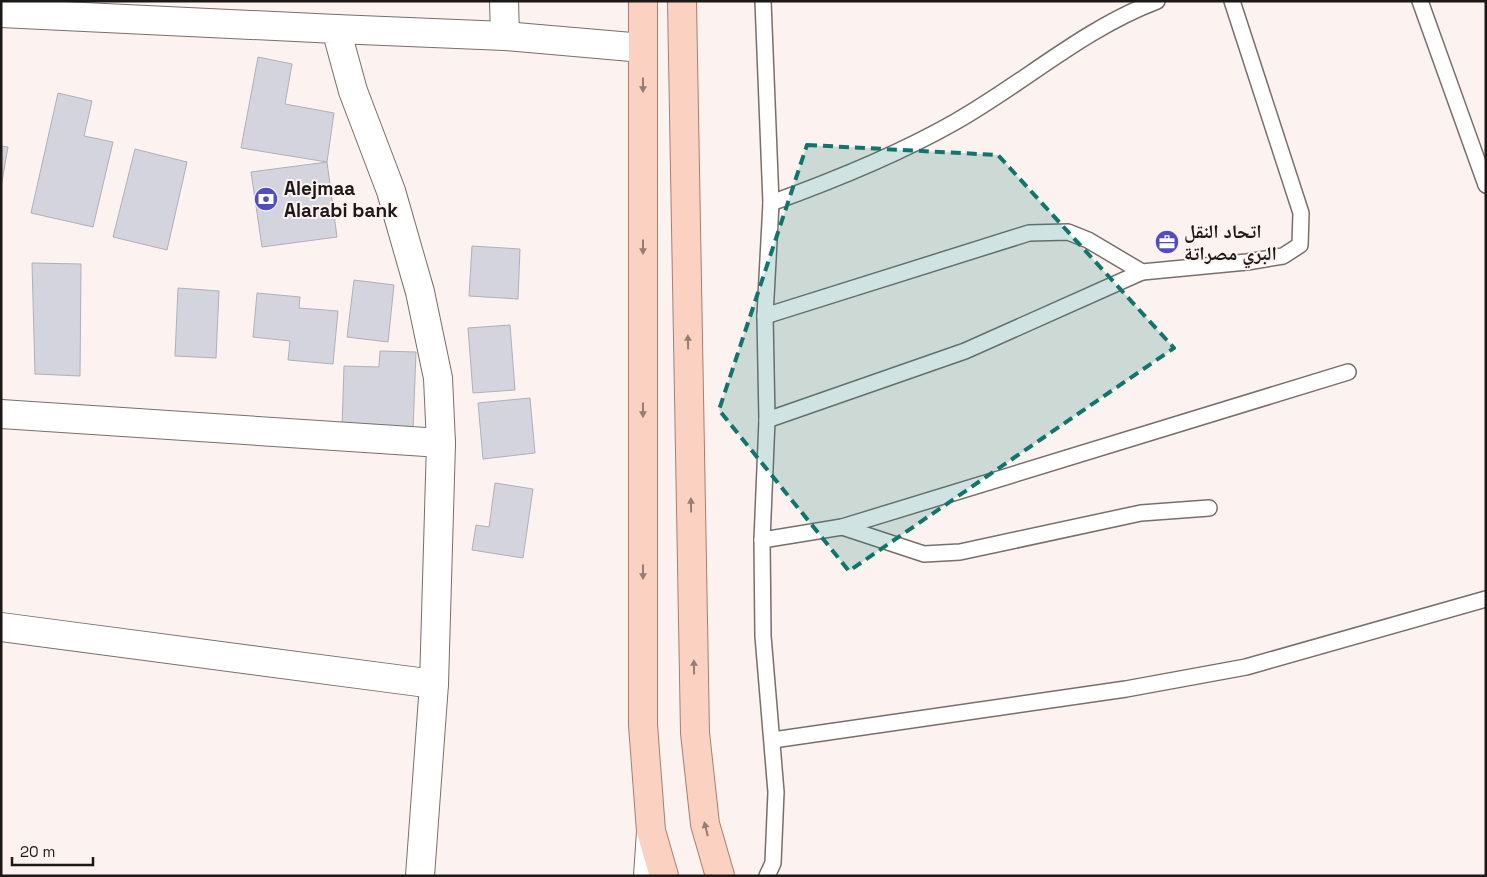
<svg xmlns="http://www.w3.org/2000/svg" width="1487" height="877" font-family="'Space Grotesk','Noto Naskh Arabic',sans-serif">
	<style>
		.building { fill: #d3d4dd; stroke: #afb0b8 }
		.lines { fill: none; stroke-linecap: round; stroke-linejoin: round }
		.lane-casing { stroke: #776f6c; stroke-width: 18 }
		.street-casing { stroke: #776f6c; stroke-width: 30 }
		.primary-casing { stroke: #ab7d6c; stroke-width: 30 }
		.lane { stroke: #fff; stroke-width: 15 }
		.street { stroke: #fff; stroke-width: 28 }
		.primary { stroke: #fbd2c2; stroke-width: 28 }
		.oneway { fill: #967e75 }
		.marked { fill: #0f766e; fill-opacity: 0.2; stroke: #0f766e; stroke-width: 4; stroke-dasharray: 10 6; stroke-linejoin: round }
		.labels { text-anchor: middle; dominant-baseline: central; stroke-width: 4; stroke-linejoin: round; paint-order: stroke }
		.poi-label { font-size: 19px; font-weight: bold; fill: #1b1817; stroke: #fcf2ef; text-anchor: start }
	</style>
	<rect width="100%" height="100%" fill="#fcf2ef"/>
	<g class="building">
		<polygon points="258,57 292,64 285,104 334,113 327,162 241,148"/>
		<polygon points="58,93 92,101 84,136 113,142 93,227 31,213"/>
		<polygon points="1,146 8,147 1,187"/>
		<polygon points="135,149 187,162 167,250 113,237"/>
		<polygon points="327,162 337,237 262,247 251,172"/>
		<polygon points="472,246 520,249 518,299 469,296"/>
		<polygon points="32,263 81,264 80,376 35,374"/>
		<polygon points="354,280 394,285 388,342 347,337"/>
		<polygon points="178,288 219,291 216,358 175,356"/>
		<polygon points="257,293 300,297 299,308 338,311 333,364 288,360 290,341 253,337"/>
		<polygon points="510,325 515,390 473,393 468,328"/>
		<polygon points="380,351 416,352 413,431 342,428 344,366 379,367"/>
		<polygon points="530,398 535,453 483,459 478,403"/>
		<polygon points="495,483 533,489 523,558 472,550 476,525 489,527"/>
	</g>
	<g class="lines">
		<g class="lane-casing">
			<g id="lane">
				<polyline points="763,1 771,203 765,316 767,420 762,540 763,636 776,792 773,863 767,876"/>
				<polyline points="1420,1 1486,185"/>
				<path d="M771,203c64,-23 126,-48 184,-81 69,-39 128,-93 202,-121"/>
				<polyline points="765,316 1029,233 1068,232 1088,240 1142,272 1247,262 1283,256 1300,245 1301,213 1232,1"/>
				<polyline points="767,420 965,351 1142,272"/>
				<polyline points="842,527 924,554 960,552 1141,513 1209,508"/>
				<polyline points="762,540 842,527 1348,372"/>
				<polyline points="773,740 1126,689 1246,667 1486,599"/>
			</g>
		</g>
		<g class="street-casing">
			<g id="street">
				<polyline points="504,1 505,36"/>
				<polyline points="1,13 336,29 353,91 391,191 420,292 438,378 441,443 434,684 420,876"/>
				<polyline points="336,29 505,36 643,48"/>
				<polyline points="1,414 441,443"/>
				<polyline points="1,627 434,684"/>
				<polyline points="648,876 651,832"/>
			</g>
		</g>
		<g class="primary-casing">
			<g id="primary">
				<polyline points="643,1 643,725 651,831 664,876"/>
				<polyline points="682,1 695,733 705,824 720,876"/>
			</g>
		</g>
		<use href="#lane" class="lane"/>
		<use href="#street" class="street"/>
		<use href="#primary" class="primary"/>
	</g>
	<defs><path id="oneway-solid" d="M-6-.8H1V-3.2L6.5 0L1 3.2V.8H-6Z" transform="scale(1.25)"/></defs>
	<g class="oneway">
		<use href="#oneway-solid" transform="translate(643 85) rotate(90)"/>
		<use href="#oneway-solid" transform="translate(643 247) rotate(90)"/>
		<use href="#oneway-solid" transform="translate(688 342) rotate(-91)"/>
		<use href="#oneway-solid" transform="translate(643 410) rotate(90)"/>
		<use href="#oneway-solid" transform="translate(691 505) rotate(-91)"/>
		<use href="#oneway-solid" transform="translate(643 572) rotate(90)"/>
		<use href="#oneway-solid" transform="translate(694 667) rotate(-91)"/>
		<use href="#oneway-solid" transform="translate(706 829) rotate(-104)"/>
	</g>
	<path class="marked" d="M807,145l191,10 176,193 -325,223 -130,-161z"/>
	<defs>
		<g id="bank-disc" transform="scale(1.25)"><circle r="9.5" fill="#504dc4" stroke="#fcf2ef"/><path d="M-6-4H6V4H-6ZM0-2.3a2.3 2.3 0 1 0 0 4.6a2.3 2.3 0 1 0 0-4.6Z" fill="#fff"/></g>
		<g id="office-disc" transform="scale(1.25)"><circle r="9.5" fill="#504dc4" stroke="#fcf2ef"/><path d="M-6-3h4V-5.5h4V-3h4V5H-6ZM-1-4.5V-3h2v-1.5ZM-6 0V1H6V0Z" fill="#fff"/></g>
	</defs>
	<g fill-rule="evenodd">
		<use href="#bank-disc" x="266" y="199"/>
		<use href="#office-disc" x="1167" y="242"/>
	</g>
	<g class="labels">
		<g class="poi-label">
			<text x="284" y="188">Alejmaa<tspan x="284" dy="22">Alarabi bank</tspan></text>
			<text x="1184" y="231">اتحاد النقل<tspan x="1184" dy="22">البري مصراتة</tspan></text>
		</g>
	</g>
	<rect width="1487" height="877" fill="none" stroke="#1b1817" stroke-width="5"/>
	<path d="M12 857v8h81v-8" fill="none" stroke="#1b1817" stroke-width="2.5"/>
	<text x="20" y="857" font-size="15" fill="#1b1817" stroke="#fcf2ef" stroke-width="4" paint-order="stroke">20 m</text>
</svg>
